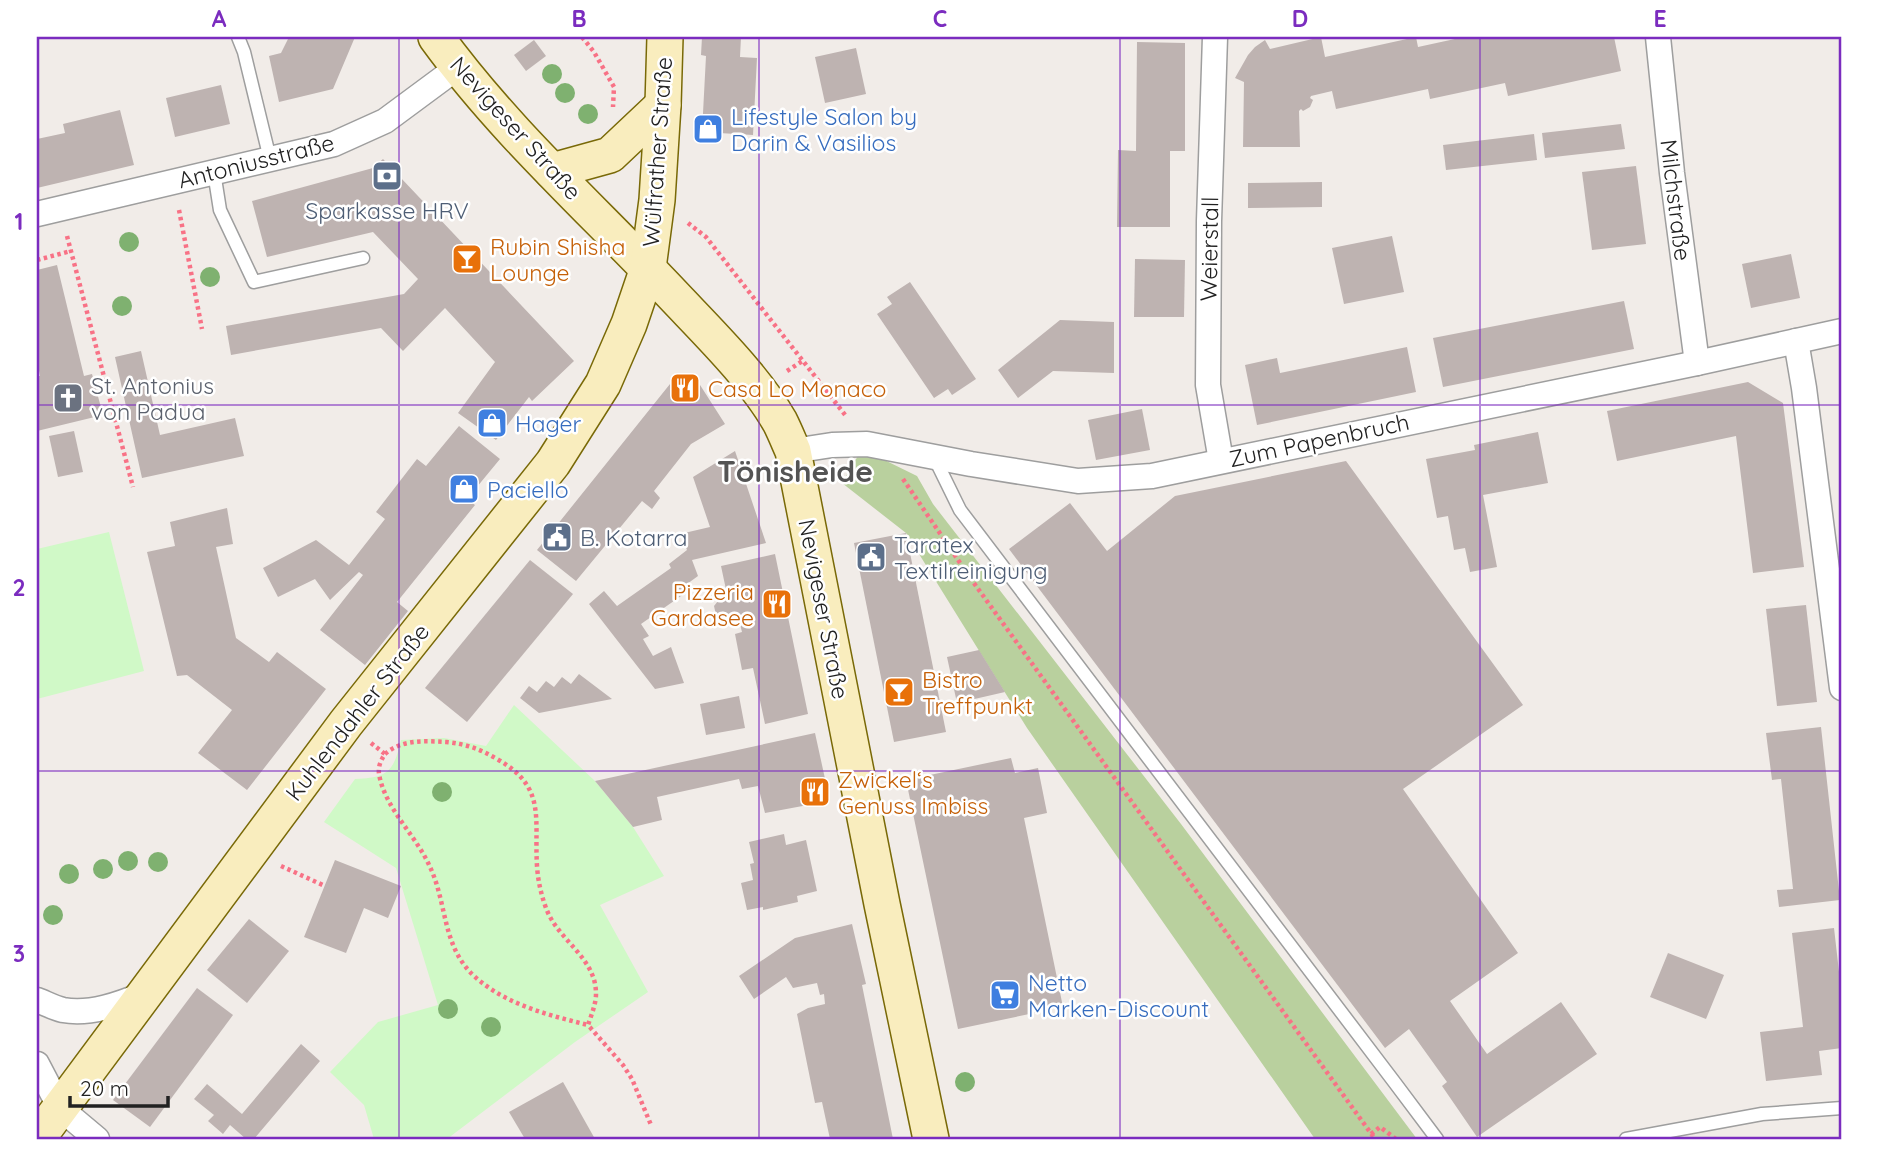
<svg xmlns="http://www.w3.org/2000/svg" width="1879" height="1176" font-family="Quicksand,sans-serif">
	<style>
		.forest { fill: #b9d09e }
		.park { fill: #d0f9c7 }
		.building { fill: #beb3b1 }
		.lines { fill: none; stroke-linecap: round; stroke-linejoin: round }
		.service-casing { stroke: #9e9e9e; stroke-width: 15 }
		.minor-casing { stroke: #9e9e9e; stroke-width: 27 }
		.secondary-casing { stroke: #796907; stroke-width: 38 }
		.path { stroke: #f87286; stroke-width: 4.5; stroke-dasharray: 3.5 3.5; stroke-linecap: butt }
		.service { stroke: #fff; stroke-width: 12 }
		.minor { stroke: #fff; stroke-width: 24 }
		.secondary { stroke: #f9edbe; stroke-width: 35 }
		.tree { fill: #7fb170 }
		.grid { fill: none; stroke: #7b2cbf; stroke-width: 2; stroke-opacity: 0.55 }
		.labels { text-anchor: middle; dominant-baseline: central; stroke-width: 5; stroke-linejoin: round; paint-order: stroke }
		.shop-label { font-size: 23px; fill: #366cbe; stroke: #fff; text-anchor: start }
		.street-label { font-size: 23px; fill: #212121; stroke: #fff }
		.service-label { font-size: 23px; fill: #4e5e75; stroke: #fff; text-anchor: start }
		.food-label { font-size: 23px; fill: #c56008; stroke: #fff; text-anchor: start }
		.worship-label { font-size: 23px; fill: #5b616d; stroke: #fff; text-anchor: start }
		.district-label { font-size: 30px; font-weight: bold; fill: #545454; stroke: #fff }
		.neatline { fill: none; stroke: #7b2cbf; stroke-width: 2.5 }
		.grid-label { font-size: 23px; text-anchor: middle; font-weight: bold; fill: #7b2cbf }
	</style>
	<rect width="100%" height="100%" fill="#f1ece8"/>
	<polygon class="forest" points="862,449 917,476 933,504 1181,824 1417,1139 1315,1139 1027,728 906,533 842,483"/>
	<g class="park">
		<polygon points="109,532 144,671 37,699 37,589 39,588 37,580 37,549"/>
		<path d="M514,705l81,76 38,46 31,49 -64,29 48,87 -73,50 -128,97h-73l-10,-34 -34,-33 48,-50 60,-17 -42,-137 -72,-46 31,-43c33,-1 39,-8 46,-39l43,-2 42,8z"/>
	</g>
	<g class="building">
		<polygon points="289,37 355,37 333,89 279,102 269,56 281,53"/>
		<polygon points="702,37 741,37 740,57 757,58 753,135 702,132 706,56 701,55"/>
		<polygon points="1321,37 1325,57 1416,37 1418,47 1464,37 1614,37 1621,71 1508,96 1505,83 1430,99 1428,89 1336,109 1332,91 1311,96 1310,98 1313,100 1310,107 1303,111 1301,109 1299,111 1300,147 1243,147 1244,82 1235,78 1248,55 1255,47 1265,40 1270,49"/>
		<polygon points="534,40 546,56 526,71 514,55"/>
		<polygon points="1137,42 1185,43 1185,151 1170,151 1170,227 1117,227 1118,150 1136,151"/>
		<polygon points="856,48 866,94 825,103 815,57"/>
		<polygon points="221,85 230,124 175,137 166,98"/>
		<polygon points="120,110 134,165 37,188 37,139 65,133 63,124"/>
		<polygon points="1621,124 1625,149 1545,158 1542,133"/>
		<polygon points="1534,134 1537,160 1446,170 1443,145"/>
		<polygon points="383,159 574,361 532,401 529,397 496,440 458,413 495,362 445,308 403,351 381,328 231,355 226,326 404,294 418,279 373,232 267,257 252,201 373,168"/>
		<polygon points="1636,166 1646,244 1592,250 1582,172"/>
		<polygon points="1322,182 1322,207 1248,208 1248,183"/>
		<polygon points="1392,236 1404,292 1344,304 1332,248"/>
		<polygon points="1791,254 1800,298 1751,308 1742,264"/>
		<polygon points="1135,259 1185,260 1184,317 1134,317"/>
		<polygon points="57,265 84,376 92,374 103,415 37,431 37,376 40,376 37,360 37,270"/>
		<polygon points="910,282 976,379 952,395 948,389 934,398 877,314 892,304 887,297"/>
		<polygon points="1624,301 1634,349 1443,387 1433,338"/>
		<polygon points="1060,320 1114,322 1114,373 1053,371 1018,398 998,370"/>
		<polygon points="1407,347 1416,392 1257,425 1245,365 1277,358 1280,373"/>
		<polygon points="141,351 160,435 235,418 244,456 142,478 115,357"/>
		<polygon points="678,374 693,374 725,424 691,444 654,491 660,498 652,509 642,501 576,581 537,550"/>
		<polygon points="1748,382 1783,403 1804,567 1753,573 1736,436 1617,461 1607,411"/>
		<polygon points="1142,409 1150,450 1096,460 1088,420"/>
		<polygon points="459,426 500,459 467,499 475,505 397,602 408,611 365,665 320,630 363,575 359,572 330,600 315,579 278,597 263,568 316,540 349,565 385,519 376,512 417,459 426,466"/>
		<polygon points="74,431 83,472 58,477 49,436"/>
		<polygon points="1538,432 1548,483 1483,495 1497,567 1470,572 1465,548 1454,550 1448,516 1437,518 1426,459 1475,450 1474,445"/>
		<polygon points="735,451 766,543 692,560 698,576 687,584 691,589 641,624 649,636 643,639 653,656 671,647 684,683 655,689 589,604 604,591 617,606 671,568 669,564 687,550 680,534 710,527 693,477"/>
		<polygon points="1346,461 1523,705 1403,789 1518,953 1450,1001 1487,1054 1561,1002 1597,1054 1477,1137 1442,1086 1447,1082 1409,1029 1385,1048 1009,549 1070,503 1107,551 1175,496"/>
		<polygon points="227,508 233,544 216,547 236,638 269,662 277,652 326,689 247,790 198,753 232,710 187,675 177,676 147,552 175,546 170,522"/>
		<polygon points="906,533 946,732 894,742 854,543"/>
		<polygon points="775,554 808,714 765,724 753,668 742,670 735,634 742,632 739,620 718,624 714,606 718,601 728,599 721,566"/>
		<polygon points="530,560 573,594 467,722 425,688"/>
		<polygon points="1806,605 1817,702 1777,706 1766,609"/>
		<polygon points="979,650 1005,692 957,703 947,657"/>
		<polygon points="579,674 612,699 539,713 520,698 529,686 537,692 546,681 554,687 562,677 571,684"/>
		<polygon points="739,696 745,728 706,735 700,704"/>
		<polygon points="1821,727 1840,900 1779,907 1777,890 1793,889 1781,779 1772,780 1766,733"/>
		<polygon points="815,733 829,797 824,798 824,802 765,813 758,786 742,789 739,779 657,797 662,820 633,827 595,781"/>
		<polygon points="1011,758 1015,773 1038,768 1047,813 1024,818 1063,1007 958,1029 906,780"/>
		<polygon points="784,834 786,845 806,840 817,891 797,896 798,902 763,910 763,907 747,910 741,883 753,880 750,864 754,863 749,842"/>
		<polygon points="335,860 401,886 388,918 364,908 346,953 304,937"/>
		<polygon points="249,919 289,951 247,1003 207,970"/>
		<polygon points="852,924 866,984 862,985 893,1139 830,1139 822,1102 815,1103 797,1014 808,1008 825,1004 824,994 820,995 817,983 793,988 786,977 754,999 739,976 795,938"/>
		<polygon points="1834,928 1842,998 1842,1048 1819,1051 1822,1075 1766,1081 1760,1032 1803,1027 1792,933"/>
		<polygon points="1668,953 1724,975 1706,1019 1650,997"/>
		<polygon points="197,988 233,1015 150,1127 113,1100"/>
		<polygon points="301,1044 320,1061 254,1139 246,1139 230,1125 223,1134 208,1121 214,1115 194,1099 207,1084 242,1114"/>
		<polygon points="563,1082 595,1139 525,1139 509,1112"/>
	</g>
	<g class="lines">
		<g class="service-casing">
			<g id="service">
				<polyline points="238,37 244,52 270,159"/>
				<polyline points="214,172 220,210 254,282 363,258"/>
				<polyline points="934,457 960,510 1395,1083 1437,1139"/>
				<polyline points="1626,1139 1762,1114 1842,1108"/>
			</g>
		</g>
		<g class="minor-casing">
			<g id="minor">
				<polyline points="1215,37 1209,221 1208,385 1221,461"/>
				<polyline points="1658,37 1672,173 1697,363"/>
				<polyline points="37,214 334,144 385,121 458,67"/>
				<polyline points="1796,341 1804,388 1842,688"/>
				<polyline points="793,451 832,445 867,444 971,464 1078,481 1152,476 1697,363 1842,331"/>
				<path d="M37,1000c8,3 17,8 26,10 27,5 57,-6 81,-16"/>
				<polyline points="37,1064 60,1108 97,1139"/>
			</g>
		</g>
		<g class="secondary-casing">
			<g id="secondary">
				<path d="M436,37c69,95 158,174 238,259 35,37 81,82 106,126 5,10 9,20 13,29l89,453 49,235"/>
				<polyline points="552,171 610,155 663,105"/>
				<polyline points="37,1139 346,723 553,463 603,384 629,324 648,268 657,200 663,105 665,37"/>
			</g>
		</g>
		<g class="path">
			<polyline points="582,37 594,52 614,87 613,107"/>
			<polyline points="179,210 202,329"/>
			<polyline points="688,223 706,237 846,416"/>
			<polyline points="67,236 133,487"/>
			<polyline points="37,260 71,251"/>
			<polyline points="787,371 804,360"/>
			<polyline points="903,479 971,579 1375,1139"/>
			<path d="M371,743l14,11c-4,6 -7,12 -6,20 6,35 37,61 51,93 17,36 12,77 42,107 31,30 76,41 116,51"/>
			<path d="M385,754c17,-15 40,-13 61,-12 20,2 34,7 51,17 50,28 37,59 40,107 1,15 4,28 9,42 12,33 50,49 50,86 0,10 -5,22 -8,31l35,40 9,14 19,46"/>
			<polyline points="281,866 325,886"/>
			<polyline points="1371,1134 1380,1127 1396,1139"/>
		</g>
		<use href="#service" class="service"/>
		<use href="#minor" class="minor"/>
		<use href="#secondary" class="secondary"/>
	</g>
	<g class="tree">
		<circle cx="552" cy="74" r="10"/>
		<circle cx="565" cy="93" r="10"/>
		<circle cx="588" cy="114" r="10"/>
		<circle cx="129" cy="242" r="10"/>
		<circle cx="210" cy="277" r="10"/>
		<circle cx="122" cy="306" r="10"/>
		<circle cx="442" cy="792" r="10"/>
		<circle cx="128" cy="861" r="10"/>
		<circle cx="158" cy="862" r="10"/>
		<circle cx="103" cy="869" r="10"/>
		<circle cx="69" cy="874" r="10"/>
		<circle cx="53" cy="915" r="10"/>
		<circle cx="448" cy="1009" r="10"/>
		<circle cx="491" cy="1027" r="10"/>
		<circle cx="965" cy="1082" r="10"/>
	</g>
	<path class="grid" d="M399,37v1102M759,37v1102M1120,37v1102M1480,37v1102M37,405h1805M37,771h1805"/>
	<defs>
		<g id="shop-square" transform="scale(1.575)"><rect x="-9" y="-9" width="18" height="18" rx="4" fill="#3f7fe0" stroke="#fff"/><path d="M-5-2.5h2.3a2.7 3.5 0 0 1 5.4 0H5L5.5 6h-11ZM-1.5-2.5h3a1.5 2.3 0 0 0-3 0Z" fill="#fff"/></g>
		<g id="bank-square" transform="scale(1.575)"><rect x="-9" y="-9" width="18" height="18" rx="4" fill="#5c6f8a" stroke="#fff"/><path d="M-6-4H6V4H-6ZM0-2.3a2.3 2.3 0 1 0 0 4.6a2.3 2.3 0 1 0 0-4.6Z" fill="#fff"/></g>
		<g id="bar-square" transform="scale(1.575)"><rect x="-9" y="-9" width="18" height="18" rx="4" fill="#e8710a" stroke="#fff"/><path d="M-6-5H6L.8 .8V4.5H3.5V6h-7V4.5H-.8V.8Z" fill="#fff"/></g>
		<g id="restaurant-square" transform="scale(1.575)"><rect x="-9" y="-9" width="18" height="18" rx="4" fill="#e8710a" stroke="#fff"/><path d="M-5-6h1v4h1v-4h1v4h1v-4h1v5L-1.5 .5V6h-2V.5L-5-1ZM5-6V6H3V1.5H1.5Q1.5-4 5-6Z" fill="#fff"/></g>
		<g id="church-square" transform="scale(1.575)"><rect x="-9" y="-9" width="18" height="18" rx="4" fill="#6b7280" stroke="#fff"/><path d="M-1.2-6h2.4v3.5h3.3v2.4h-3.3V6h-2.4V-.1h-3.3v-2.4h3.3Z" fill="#fff"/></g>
		<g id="civic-square" transform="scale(1.575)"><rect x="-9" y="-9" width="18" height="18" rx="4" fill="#5c6f8a" stroke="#fff"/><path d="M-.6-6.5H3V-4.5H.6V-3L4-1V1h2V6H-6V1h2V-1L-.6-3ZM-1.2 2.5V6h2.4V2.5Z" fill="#fff"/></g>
		<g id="supermarket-square" transform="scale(1.575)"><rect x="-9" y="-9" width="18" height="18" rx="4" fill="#3f7fe0" stroke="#fff"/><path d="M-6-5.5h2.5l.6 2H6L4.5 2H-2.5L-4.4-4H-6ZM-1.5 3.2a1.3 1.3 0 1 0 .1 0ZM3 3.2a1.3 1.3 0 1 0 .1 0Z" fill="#fff"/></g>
	</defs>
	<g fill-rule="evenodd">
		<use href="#shop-square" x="708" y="129"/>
		<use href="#bank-square" x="387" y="176"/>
		<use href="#bar-square" x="467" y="259"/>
		<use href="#restaurant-square" x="685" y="388"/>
		<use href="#church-square" x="68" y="398"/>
		<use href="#shop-square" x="492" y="423"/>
		<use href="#shop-square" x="464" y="489"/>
		<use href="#civic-square" x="557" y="537"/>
		<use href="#civic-square" x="871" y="557"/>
		<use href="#restaurant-square" x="777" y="604"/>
		<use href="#bar-square" x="899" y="692"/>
		<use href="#restaurant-square" x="815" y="792"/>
		<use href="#supermarket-square" x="1005" y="995"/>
	</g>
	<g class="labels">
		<g class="shop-label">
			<text x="731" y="116">Lifestyle Salon by<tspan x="731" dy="26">Darin &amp; Vasilios</tspan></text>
			<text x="515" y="423">Hager</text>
			<text x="487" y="489">Paciello</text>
			<text x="1028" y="982">Netto<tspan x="1028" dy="26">Marken-Discount</tspan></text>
		</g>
		<g class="street-label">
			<text transform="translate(516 128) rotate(48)">Nevigeser Straße</text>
			<text transform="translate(657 152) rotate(-86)">Wülfrather Straße</text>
			<text transform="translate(256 161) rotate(-14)">Antoniusstraße</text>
			<text transform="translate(1676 200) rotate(83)">Milchstraße</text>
			<text transform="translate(1209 249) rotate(-89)">Weierstall</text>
			<text transform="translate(1319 440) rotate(-12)">Zum Papenbruch</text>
			<text transform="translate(824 609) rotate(79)">Nevigeser Straße</text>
			<text transform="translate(357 712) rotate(-52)">Kuhlendahler Straße</text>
		</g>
		<g class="service-label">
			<text x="387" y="210" text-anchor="middle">Sparkasse HRV</text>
			<text x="580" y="537">B. Kotarra</text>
			<text x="894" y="544">Taratex<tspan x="894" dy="26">Textilreinigung</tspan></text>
		</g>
		<g class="food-label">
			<text x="490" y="246">Rubin Shisha<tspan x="490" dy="26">Lounge</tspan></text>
			<text x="708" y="388">Casa Lo Monaco</text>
			<text x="754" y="591" text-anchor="end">Pizzeria<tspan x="754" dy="26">Gardasee</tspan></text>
			<text x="922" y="679">Bistro<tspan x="922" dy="26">Treffpunkt</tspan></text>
			<text x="838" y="779">Zwickel‘s<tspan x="838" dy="26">Genuss Imbiss</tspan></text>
		</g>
		<g class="worship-label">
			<text x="91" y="385">St. Antonius<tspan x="91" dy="26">von Padua</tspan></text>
		</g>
		<g class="district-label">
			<text x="795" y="471">Tönisheide</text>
		</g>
	</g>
	<rect width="1879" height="1176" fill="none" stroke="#ffffff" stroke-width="77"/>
	<path d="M70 1096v10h98v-10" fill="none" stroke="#212121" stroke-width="3.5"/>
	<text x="80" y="1096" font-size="21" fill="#212121" stroke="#ffffff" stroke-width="5" paint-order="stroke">20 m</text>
	<rect x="38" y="38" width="1802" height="1100" class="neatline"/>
	<g class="grid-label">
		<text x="219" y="27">A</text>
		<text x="579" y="27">B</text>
		<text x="940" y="27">C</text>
		<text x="1300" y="27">D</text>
		<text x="1660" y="27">E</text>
		<text x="19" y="230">1</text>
		<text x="19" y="596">2</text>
		<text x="19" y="962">3</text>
	</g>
</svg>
